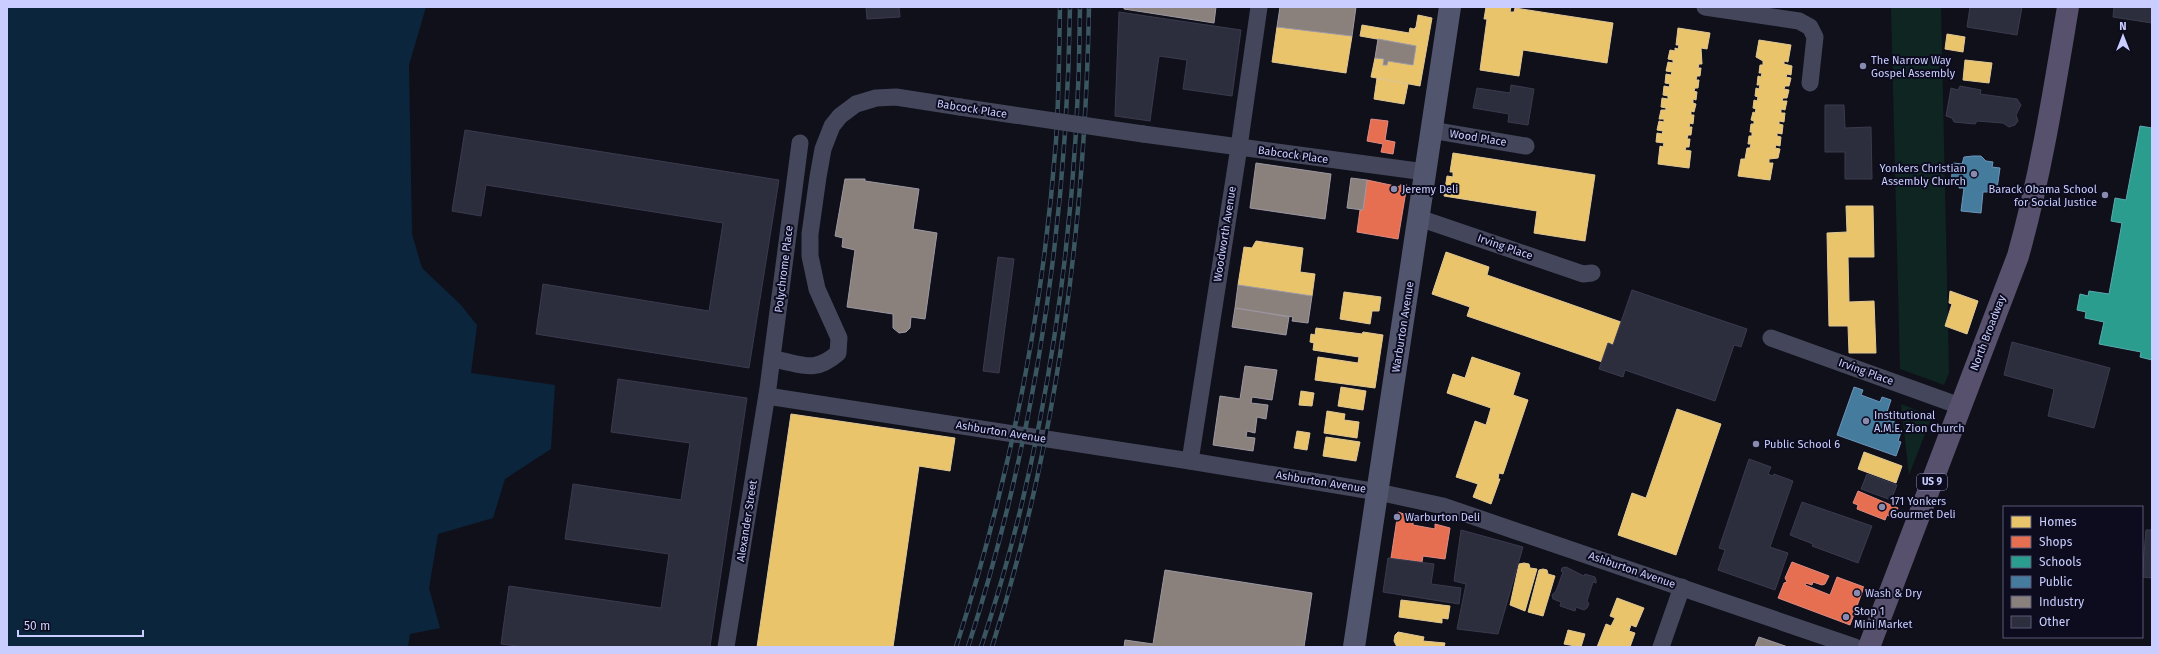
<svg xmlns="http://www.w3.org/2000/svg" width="2159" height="654" font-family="'Fira Sans',sans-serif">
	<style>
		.green { fill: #0f2522 }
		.water { fill: #0b253c }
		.homes { fill: #e9c46a; stroke: #dfc797 }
		.shops { fill: #e76f51; stroke: #de8b85 }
		.schools { fill: #2a9d8f; stroke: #5aabb1 }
		.public { fill: #457b9d; stroke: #6d94ba }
		.industry { fill: #8a817c; stroke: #9d98a3 }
		.building { fill: #2d2e3d; stroke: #3a3a4f }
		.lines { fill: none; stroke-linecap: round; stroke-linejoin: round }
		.street { stroke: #44475b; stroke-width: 17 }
		.secondary { stroke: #51556e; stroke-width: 22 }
		.primary { stroke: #57516e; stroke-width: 22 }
		.rail-casing { stroke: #3a5660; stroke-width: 4.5 }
		.rail { stroke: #0c0c1e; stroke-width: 3; stroke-dasharray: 9; stroke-linecap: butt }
		.street-bridge { stroke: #44475b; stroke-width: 17 }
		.poi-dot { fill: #888baf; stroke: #0c0c1e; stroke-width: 1.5 }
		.labels { text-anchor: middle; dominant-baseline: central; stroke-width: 4; stroke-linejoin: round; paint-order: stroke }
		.shield { fill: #0c0c1e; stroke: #9093bc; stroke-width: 1 }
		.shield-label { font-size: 10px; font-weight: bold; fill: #c9cdff }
		.poi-label { font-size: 11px; fill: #c9cdff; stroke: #0c0c1e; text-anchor: start }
		.street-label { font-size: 11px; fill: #c9cdff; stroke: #0c0c1e }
	</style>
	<rect width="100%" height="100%" fill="#10101a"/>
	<g class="green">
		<polygon points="1891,7 1941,7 1949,373 1944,385 1900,369"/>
		<polygon points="1901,404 1932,416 1909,475"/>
	</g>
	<polygon class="water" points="7,7 426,7 409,65 412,234 422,268 460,304 477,325 471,373 555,385 551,449 505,479 493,518 438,534 429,588 440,628 410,634 408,647 7,647"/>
	<g class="homes">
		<polygon points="1486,7 1511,7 1510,12 1514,12 1515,8 1613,23 1607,63 1523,50 1519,76 1480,70 1487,19 1484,19"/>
		<polygon points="1418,15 1432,18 1420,86 1371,77 1375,58 1384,59 1383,65 1387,65 1388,61 1413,65 1416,46 1360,36 1362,25 1409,33 1410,28 1414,29 1416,27"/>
		<polygon points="1277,27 1352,36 1346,73 1272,62"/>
		<polygon points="1678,28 1710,33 1707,49 1701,48 1702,64 1699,64 1698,68 1701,68 1700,76 1697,76 1696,80 1699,80 1698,88 1695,88 1694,91 1697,92 1696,100 1693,99 1693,103 1696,104 1694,112 1691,111 1691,115 1694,115 1693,124 1690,123 1689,127 1692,127 1691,135 1688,135 1687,139 1690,139 1689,147 1686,147 1685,150 1691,151 1689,168 1658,164 1660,146 1663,147 1664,143 1656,142 1657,133 1662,134 1663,131 1657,130 1659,121 1664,122 1664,119 1659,119 1661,110 1666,110 1666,108 1661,107 1662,98 1668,99 1668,96 1663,95 1664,86 1669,87 1670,84 1665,83 1666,74 1671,75 1672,72 1666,71 1668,62 1673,63 1673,60 1668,59 1670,50 1675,51 1675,48 1678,49 1679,45 1676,45"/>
		<polygon points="1947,34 1965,37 1963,52 1945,49"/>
		<polygon points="1759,40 1791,45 1788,62 1784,61 1784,64 1792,66 1791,75 1787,74 1786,77 1791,78 1789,86 1785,86 1784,89 1789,90 1787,98 1783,98 1782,101 1787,101 1785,110 1781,109 1781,113 1785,113 1784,122 1779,121 1779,124 1783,125 1782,134 1777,133 1777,136 1781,137 1780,146 1776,145 1775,148 1780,149 1778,158 1769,159 1769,163 1773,163 1770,180 1738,176 1741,159 1745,159 1747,148 1750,148 1751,144 1748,144 1749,136 1752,136 1752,132 1750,132 1751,124 1754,124 1754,121 1751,120 1753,112 1755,113 1756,109 1753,108 1754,100 1757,101 1758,97 1755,96 1756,88 1759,89 1760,85 1757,85 1758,76 1761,77 1762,73 1759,73 1760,65 1763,65 1763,61 1756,57"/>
		<polygon points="1965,60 1992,63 1989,83 1963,80"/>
		<polygon points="1377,78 1408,84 1404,104 1374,99"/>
		<polygon points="1453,153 1595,175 1585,241 1534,233 1537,211 1444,196 1447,176 1453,177 1453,172 1450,172"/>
		<polygon points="1846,206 1873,206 1874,257 1848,257 1849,302 1874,301 1876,353 1849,353 1848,326 1829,326 1827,233 1847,232"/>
		<polygon points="1256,241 1303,248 1300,272 1315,274 1312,296 1238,285 1244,247 1252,248"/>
		<polygon points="1446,252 1489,267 1487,275 1621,322 1613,345 1608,343 1602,362 1467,316 1470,307 1432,294"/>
		<polygon points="1950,291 1978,301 1967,334 1945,326 1952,304 1949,303"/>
		<polygon points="1344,292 1381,297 1379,311 1372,311 1370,324 1340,319"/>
		<polygon points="1316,328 1362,334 1363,332 1383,335 1375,388 1315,380 1318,357 1358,363 1359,357 1313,350 1314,343 1310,342 1311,334 1315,335"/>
		<polygon points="1472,357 1520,373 1513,395 1528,400 1503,474 1499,473 1498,479 1500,479 1491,504 1473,497 1478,484 1456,477 1475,421 1486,425 1491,408 1447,393 1453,374 1465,378"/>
		<polygon points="1341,387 1366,391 1363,410 1338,406"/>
		<polygon points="1301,391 1314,393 1312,406 1299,405"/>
		<polygon points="1677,409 1721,424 1676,555 1618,535 1632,493 1646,498"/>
		<polygon points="1327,411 1345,414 1344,420 1359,422 1357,438 1324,433"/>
		<polygon points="791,414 955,438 950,471 919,466 893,647 757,647"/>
		<polygon points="1297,431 1310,433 1307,450 1294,448"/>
		<polygon points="1326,437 1360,442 1356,461 1323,456"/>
		<polygon points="1864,452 1902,466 1896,483 1858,469"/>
		<polygon points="1524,563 1529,564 1530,568 1537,569 1525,611 1510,605 1519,564"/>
		<polygon points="1543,569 1547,570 1548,574 1555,576 1543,616 1528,612 1539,570"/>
		<polygon points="1617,598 1644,608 1636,627 1631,625 1629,631 1635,633 1630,647 1597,647 1606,624 1611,626 1615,618 1610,616"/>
		<polygon points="1401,600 1450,606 1448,619 1442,618 1442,623 1399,617"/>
		<polygon points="1568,630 1585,634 1581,647 1564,644"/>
		<polygon points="1398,632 1424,637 1423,641 1445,643 1444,647 1397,647 1394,641 1395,635"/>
	</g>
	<g class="shops">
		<polygon points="1371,119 1388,121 1385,140 1395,142 1393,154 1381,152 1383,144 1367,141"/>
		<polygon points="1367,180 1400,187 1400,185 1407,185 1398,239 1357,232 1360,210 1363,210"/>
		<polygon points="1858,491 1898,508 1894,518 1887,515 1885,520 1857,509 1858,505 1853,503"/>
		<polygon points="1398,512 1413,517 1413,525 1435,529 1435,524 1450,528 1445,559 1423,556 1422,562 1391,558"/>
		<polygon points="1792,562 1829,576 1825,584 1822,585 1813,582 1812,585 1806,583 1805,585 1830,595 1837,577 1864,587 1850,625 1778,598 1784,583 1787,582 1785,578"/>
	</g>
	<polygon class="schools" points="2140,126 2152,128 2152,360 2140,357 2141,352 2099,344 2104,322 2085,318 2086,312 2077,310 2080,294 2088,296 2089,291 2109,294 2122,223 2111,221 2115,198 2126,200"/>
	<g class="public">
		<polygon points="1973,156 1981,156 1986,161 1993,162 1992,167 2000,168 1997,189 1988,188 1988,192 1983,192 1981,213 1961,211 1964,188 1959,188 1960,184 1951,183 1953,163 1962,164 1964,157"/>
		<polygon points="1854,387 1863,390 1861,395 1880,402 1882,397 1891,400 1885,418 1897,423 1895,429 1901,432 1898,441 1901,442 1896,456 1837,435"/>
	</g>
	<g class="industry">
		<polygon points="1124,7 1216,7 1214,23 1124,9"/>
		<polygon points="1280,7 1356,7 1352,36 1277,27"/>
		<polygon points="1378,39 1416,46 1413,65 1388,61 1387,65 1383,65 1384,59 1375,58"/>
		<polygon points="1256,163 1331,174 1325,219 1250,208"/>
		<polygon points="1351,178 1367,180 1363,210 1347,208"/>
		<polygon points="845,179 865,179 865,181 919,189 913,229 937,233 925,319 911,317 910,328 906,332 899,333 893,328 893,314 847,307 855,250 842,247 843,238 835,236"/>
		<polygon points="1238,285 1312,296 1308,323 1292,321 1293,317 1235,308"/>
		<polygon points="1235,308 1289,317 1286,335 1232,327"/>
		<polygon points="1245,366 1277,370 1272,400 1252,397 1251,403 1268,405 1266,419 1257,417 1255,433 1247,431 1246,437 1255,438 1253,451 1213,445 1220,396 1240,399"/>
		<polygon points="1165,570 1312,593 1304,647 1124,647 1125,640 1153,644"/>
		<polygon points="1759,637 1788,647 1755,647"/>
	</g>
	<g class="building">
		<polygon points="866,7 899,7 900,17 867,19"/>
		<polygon points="1970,7 2022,7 2017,35 1967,27"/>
		<polygon points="2114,7 2152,7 2152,23 2113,17"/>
		<polygon points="1119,12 1241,30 1232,96 1183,89 1187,60 1159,56 1150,121 1115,116"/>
		<polygon points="1511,85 1534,89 1528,125 1508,122 1509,114 1473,108 1477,88 1510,93"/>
		<polygon points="1960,86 1981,90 1980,94 2017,99 2021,105 2016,115 2018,121 2015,125 2009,127 2003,123 1977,121 1975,124 1954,122 1952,118 1946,116 1951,88 1958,90"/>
		<polygon points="1825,105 1844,105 1845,128 1871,127 1872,179 1845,179 1845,152 1825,152"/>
		<polygon points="465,130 779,180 749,368 536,334 543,284 709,311 723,223 486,185 481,216 452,211"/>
		<polygon points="998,257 1014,259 999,373 983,371"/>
		<polygon points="1632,290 1747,329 1741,347 1734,345 1715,401 1625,370 1623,377 1599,369 1608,343 1613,345"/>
		<polygon points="2012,342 2110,368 2094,428 2048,416 2054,389 2004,375"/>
		<polygon points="618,379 747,398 710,647 524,647 501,644 509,586 661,608 669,554 565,539 573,484 681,500 690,443 611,432"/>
		<polygon points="1749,459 1771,467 1768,474 1773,476 1774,474 1793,481 1770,547 1788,553 1775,590 1718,570 1725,550 1719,548"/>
		<polygon points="1867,474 1897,485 1891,500 1861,489"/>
		<polygon points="1802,502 1872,526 1858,563 1812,546 1813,544 1790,535"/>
		<polygon points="1461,530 1523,547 1498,634 1457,629 1466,584 1454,581"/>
		<polygon points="2146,530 2152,530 2152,578 2142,577"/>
		<polygon points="1388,558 1434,564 1431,584 1461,588 1459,604 1383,592"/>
		<polygon points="1566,567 1584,576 1585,574 1595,577 1596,580 1596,583 1593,582 1587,601 1589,604 1587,608 1584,610 1576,607 1575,611 1560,606 1561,602 1553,599 1552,595 1556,591 1563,572 1561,571 1562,568"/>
	</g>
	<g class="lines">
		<g class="street">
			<polyline points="1705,7 1799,21 1810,27 1815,37 1810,83"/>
			<polyline points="1431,130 1526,146"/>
			<polyline points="1143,134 1425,172"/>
			<polyline points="1419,218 1583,274 1592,273"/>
			<polyline points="1771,338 1960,406"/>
			<path d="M772,359c29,4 41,16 66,-6l1,-15 -22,-49 -7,-33v-22l8,-57 5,-28 9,-23 8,-10 16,-12 20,-6 20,-1 64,10"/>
			<polyline points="767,396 1190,461 1378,492 1443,506 1855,647"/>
			<polyline points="1190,461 1239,147 1259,7"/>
			<polyline points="726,647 768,388 800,143"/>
			<polyline points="1661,647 1682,587"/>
		</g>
		<polyline class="secondary" points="1354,647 1450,7"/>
		<path class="primary" d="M1869,647l149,-391c23,-82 36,-165 50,-249"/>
		<g class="rail-casing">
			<g id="rail">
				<path d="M956,647c53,-164 87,-334 100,-506 3,-44 3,-89 4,-134"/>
				<path d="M968,647c67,-207 99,-423 102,-640"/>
				<path d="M981,647c67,-201 98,-429 99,-640"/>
				<path d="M992,647c66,-207 93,-423 97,-640"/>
			</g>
		</g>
		<use href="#rail" class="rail"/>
		<polyline class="street-bridge" points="960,107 1143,134"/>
	</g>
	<g class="poi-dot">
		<circle cx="1863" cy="66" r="4"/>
		<circle cx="1974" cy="174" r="4"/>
		<circle cx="1394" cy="189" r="4"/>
		<circle cx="2105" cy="195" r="4"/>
		<circle cx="1866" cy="421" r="4"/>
		<circle cx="1756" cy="444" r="4"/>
		<circle cx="1882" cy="507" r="4"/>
		<circle cx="1397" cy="517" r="4"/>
		<circle cx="1857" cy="593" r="4"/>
		<circle cx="1846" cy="617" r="4"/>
	</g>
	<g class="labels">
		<rect class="shield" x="1917" y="474" width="30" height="16" rx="3"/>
		<g class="shield-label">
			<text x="1932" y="482">US 9</text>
		</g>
		<g class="poi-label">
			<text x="1871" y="60">The Narrow Way<tspan x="1871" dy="13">Gospel Assembly</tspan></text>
			<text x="1966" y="168" text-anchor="end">Yonkers Christian<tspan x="1966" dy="13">Assembly Church</tspan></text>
			<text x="1402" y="189">Jeremy Deli</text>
			<text x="2097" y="189" text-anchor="end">Barack Obama School<tspan x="2097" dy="13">for Social Justice</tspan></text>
			<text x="1874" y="415">Institutional<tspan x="1874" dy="13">A.M.E. Zion Church</tspan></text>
			<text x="1764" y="444">Public School 6</text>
			<text x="1890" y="501">171 Yonkers<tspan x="1890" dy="13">Gourmet Deli</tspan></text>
			<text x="1405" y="517">Warburton Deli</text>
			<text x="1865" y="593">Wash &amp; Dry</text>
			<text x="1854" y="611">Stop 1<tspan x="1854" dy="13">Mini Market</tspan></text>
		</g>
		<g class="street-label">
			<text transform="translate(972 109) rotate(9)">Babcock Place</text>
			<text transform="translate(1478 138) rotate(9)">Wood Place</text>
			<text transform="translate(1293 155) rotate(8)">Babcock Place</text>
			<text transform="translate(1225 234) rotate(-81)">Woodworth Avenue</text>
			<text transform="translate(1505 247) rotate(19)">Irving Place</text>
			<text transform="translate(784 269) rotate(-83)">Polychrome Place</text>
			<text transform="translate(1403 327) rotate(-81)">Warburton Avenue</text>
			<text transform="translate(1988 333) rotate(-69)">North Broadway</text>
			<text transform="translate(1866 372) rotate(20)">Irving Place</text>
			<text transform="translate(1001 432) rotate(9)">Ashburton Avenue</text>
			<text transform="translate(1321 482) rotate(9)">Ashburton Avenue</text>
			<text transform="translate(747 521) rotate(-81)">Alexander Street</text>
			<text transform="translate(1632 570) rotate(19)">Ashburton Avenue</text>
		</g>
	</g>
	<rect width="2159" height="654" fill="none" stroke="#c9cdff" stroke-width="16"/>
	<rect x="2003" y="506" width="140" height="132" fill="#0c0c1e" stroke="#585978"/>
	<rect x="2011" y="516" width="20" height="12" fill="#e9c46a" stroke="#585978"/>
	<text x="2039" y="526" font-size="12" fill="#c9cdff">Homes</text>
	<rect x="2011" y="536" width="20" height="12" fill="#e76f51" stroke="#585978"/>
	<text x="2039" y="546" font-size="12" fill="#c9cdff">Shops</text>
	<rect x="2011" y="556" width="20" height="12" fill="#2a9d8f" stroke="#585978"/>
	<text x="2039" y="566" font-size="12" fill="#c9cdff">Schools</text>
	<rect x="2011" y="576" width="20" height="12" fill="#457b9d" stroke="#585978"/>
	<text x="2039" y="586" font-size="12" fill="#c9cdff">Public</text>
	<rect x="2011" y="596" width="20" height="12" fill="#8a817c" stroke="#585978"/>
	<text x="2039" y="606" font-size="12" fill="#c9cdff">Industry</text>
	<rect x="2011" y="616" width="20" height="12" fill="#2d2e3d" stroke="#585978"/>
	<text x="2039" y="626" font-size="12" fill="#c9cdff">Other</text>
	<g transform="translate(2123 36)" stroke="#0c0c1e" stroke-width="3" paint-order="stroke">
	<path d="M0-3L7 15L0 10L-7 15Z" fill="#c9cdff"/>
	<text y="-6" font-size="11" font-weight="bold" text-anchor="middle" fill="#c9cdff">N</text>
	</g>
	<path d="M18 630v6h125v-6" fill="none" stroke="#c9cdff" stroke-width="2"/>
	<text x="24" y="630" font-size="12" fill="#c9cdff" stroke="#0c0c1e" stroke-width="3" paint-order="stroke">50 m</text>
</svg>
